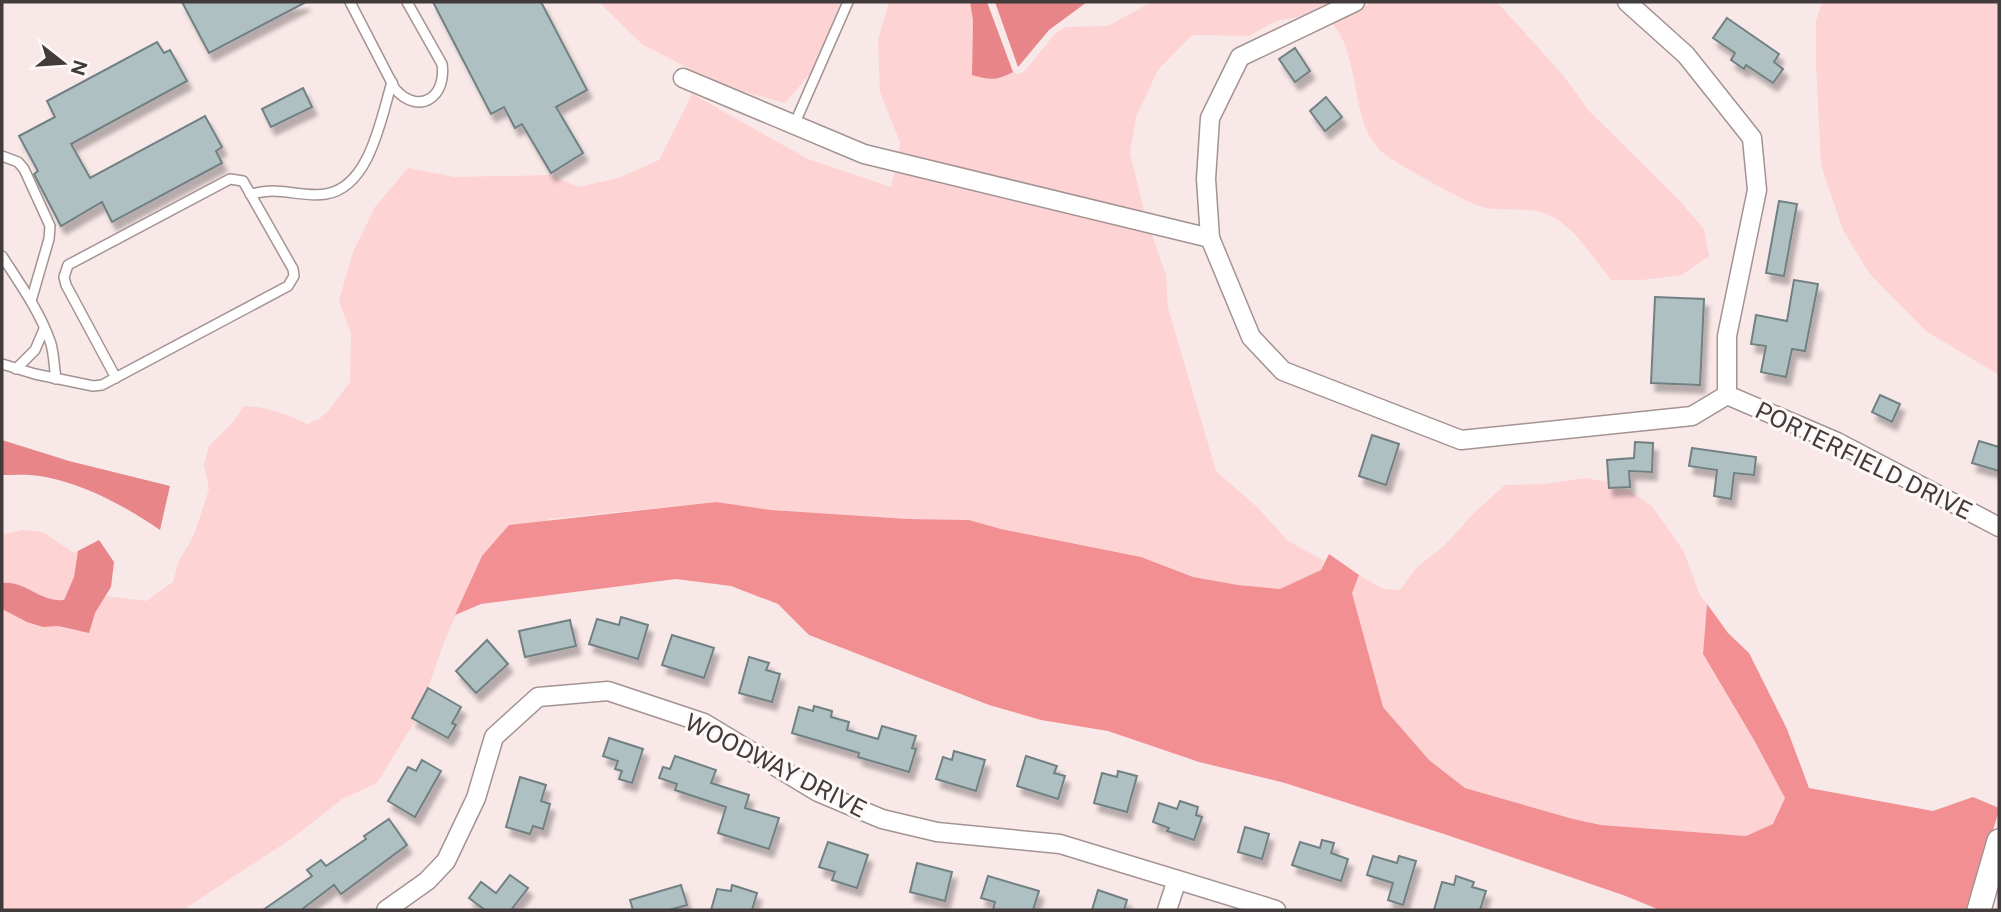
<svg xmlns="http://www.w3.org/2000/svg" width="2001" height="912" font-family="'Public Sans',sans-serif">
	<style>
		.green { fill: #fdd3d4 }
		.forest { fill: #f28f93 }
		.water { fill: #e78589 }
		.building { fill: #afc0c3; stroke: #718183; stroke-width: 2; filter: url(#shadow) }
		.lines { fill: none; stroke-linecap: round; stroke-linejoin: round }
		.service-casing { stroke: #a39393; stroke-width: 12 }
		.minor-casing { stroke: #a39393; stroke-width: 21 }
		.tertiary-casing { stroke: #a39393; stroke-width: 26 }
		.service { stroke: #fff; stroke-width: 9 }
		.minor { stroke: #fff; stroke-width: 18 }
		.tertiary { stroke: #fff; stroke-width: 23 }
		.labels { text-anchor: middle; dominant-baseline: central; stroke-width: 6; stroke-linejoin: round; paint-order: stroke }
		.street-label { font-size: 24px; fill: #423b3b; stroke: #fff8f8 }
	</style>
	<defs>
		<filter id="shadow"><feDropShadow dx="4.5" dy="8" stdDeviation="2" flood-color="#0004"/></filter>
	</defs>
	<rect width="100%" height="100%" fill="#f9e8e8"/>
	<g class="green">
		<polygon points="599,2 846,2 816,67 785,103 722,86 642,44"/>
		<polygon points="889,2 970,2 973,20 972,74 1000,79 1013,72 1018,74 1024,72 1054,35 1065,27 1108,26 1152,2 1336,2 1309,15 1276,21 1249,36 1192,35 1158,70 1136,117 1130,153 1145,215 898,155 900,142 880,92 878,40"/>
		<path d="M1374,2h123l65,72 28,38 88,87 26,30 5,27 -27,19 -41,5h-30c-18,-22 -36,-53 -62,-65 -15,-8 -45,-4 -63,-7 -16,-3 -89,-44 -103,-55 -35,-31 -20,-96 -52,-131z"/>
		<polygon points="1822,2 1999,2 1999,375 1926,331 1869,273 1843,230 1821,165 1816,63 1816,21"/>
		<path d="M692,94l116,65 83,28 4,-17 256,62 15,43 2,33 48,163 42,37 30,33 36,20 -3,9 -41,19 -42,-4 -46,-8 -51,-20 -140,-28 -32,-9 -61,-1 -137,-9 -55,-8 -166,17 -68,37 -36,81 -28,79 -41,67 -35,16 -48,38 -111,73h-181v-301l41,18 15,-1 20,5 17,-18 11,-17 40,5 27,-19 6,-21 15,-26 15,-46 -5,-25 5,-18 24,-24 11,-16c24,1 42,8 63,18l12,-5 10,-9 21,-28 1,-48 -12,-33 14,-49 22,-45 33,-39 46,9 97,-2 27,12 41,-9 40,-18z"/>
		<polygon points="1586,478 1619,484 1652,506 1683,550 1700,595 1707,604 1703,655 1754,740 1785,798 1774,824 1746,836 1601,825 1573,819 1465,788 1429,760 1383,707 1351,593 1359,575 1383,589 1400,590 1416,568 1444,546 1475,512 1505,485 1545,484"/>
		<path d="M22,530l21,2 31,21 4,-2 -4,26 -10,23c-25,2 -40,-20 -62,-17v-48z"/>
	</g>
	<polygon class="forest" points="716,502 771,510 908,519 969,520 1001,529 1141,557 1193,577 1238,585 1280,589 1321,570 1329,554 1359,575 1352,593 1383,707 1429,760 1465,788 1573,819 1601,825 1746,836 1773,824 1785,798 1754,740 1703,654 1707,604 1728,633 1749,653 1787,729 1809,788 1933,811 1973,797 1999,808 1999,810 1970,910 1660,910 1623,895 1444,834 1285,783 1199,762 1108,731 1041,720 989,705 809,635 778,604 731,586 676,579 481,604 455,615 482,556 509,525"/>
	<g class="water">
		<path d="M970,2h17l26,70c-16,9 -24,8 -41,3l1,-55z"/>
		<polygon points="995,2 1087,2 1049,30 1018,67"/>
		<path d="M2,440l67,21 101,25 -10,44c-35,-24 -77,-47 -120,-54 -12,-2 -26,-1 -38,-1z"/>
		<path d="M99,540l15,22 -3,25 -16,26 -6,20 -31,-7 -15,1 -16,-5 -25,-13v-26c23,-3 37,19 62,17l10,-23 4,-26z"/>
	</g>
	<g class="building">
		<polygon points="182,2 306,2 209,53"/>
		<polygon points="433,2 541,2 587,90 556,107 583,153 551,173 522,124 515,128 504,107 491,114"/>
		<polygon points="1727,18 1779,54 1774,62 1783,69 1773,83 1746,65 1744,69 1731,60 1735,53 1713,38"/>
		<polygon points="157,42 164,53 170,50 187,81 71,144 90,178 205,116 222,147 216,151 222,163 112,222 102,202 61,226 37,180 34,174 38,171 19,136 55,117 47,101"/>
		<polygon points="1295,48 1310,71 1295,82 1279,59"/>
		<polygon points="303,88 312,107 271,127 262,109"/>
		<polygon points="1326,97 1342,117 1325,131 1310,111"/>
		<polygon points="1779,201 1797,204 1784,276 1766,273"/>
		<polygon points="1794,280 1818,284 1805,351 1792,349 1786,377 1761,372 1766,346 1751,344 1756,315 1787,321"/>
		<polygon points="1655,297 1704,299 1700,385 1651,383"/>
		<polygon points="1880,395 1900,404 1892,422 1872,412"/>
		<polygon points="1372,435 1399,444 1386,485 1359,476"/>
		<polygon points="1979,441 1999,447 1999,471 1972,463"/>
		<polygon points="1635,442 1653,443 1652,472 1629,471 1630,487 1609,488 1607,460 1634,458"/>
		<polygon points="1692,448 1756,457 1754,475 1734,473 1731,499 1714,496 1717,470 1689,466"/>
		<polygon points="621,617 648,625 638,659 589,644 597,619 619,625"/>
		<polygon points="570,620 576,646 525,657 519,631"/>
		<polygon points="672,635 714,648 704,678 662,665"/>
		<polygon points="487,640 508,664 476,693 456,671"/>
		<polygon points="749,657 769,663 766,670 780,674 772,702 739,693"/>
		<polygon points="428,688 461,707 452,723 456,725 448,738 412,718"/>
		<polygon points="814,706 832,711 831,717 849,722 847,730 878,739 882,726 916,736 912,748 916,749 909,772 858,757 859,753 792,733 799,707 813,711"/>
		<polygon points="609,738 643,749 632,783 619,779 622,771 615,769 618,761 603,756"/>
		<polygon points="954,751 985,760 976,791 936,779 943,757 952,760"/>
		<polygon points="675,756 716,770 711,783 749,795 745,808 779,818 769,849 718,833 726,807 675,790 677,784 659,778 663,767 670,769"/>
		<polygon points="1026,756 1057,766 1054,773 1065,776 1058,799 1017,786"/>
		<polygon points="422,760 441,771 415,817 388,801 408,767 416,771"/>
		<polygon points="1118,771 1137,776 1127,812 1094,803 1102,773 1117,777"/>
		<polygon points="520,777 546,785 541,801 550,804 543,829 533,826 530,834 506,827"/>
		<polygon points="1180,801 1198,807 1196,815 1202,817 1194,840 1167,831 1169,828 1153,822 1159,803 1177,809"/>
		<polygon points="389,819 407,845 341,894 334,885 301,910 263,910 312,876 307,870 321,860 326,866 366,839 364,836"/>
		<polygon points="1245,827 1269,834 1262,859 1238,852"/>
		<polygon points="1322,840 1334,843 1331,853 1348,859 1341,881 1292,865 1300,842 1320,848"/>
		<polygon points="828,842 868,855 857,888 832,880 835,872 819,867"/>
		<polygon points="1373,856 1397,863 1399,856 1416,861 1403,905 1388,900 1393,883 1367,875"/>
		<polygon points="917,863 952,872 945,901 910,892"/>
		<polygon points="510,875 528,888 511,910 485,910 469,898 481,882 496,893"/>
		<polygon points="988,876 1039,891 1033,910 993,910 995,902 981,898"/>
		<polygon points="1456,876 1474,882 1472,887 1486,891 1480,910 1434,910 1442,882 1454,885"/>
		<polygon points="681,885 687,905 669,910 633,910 630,900"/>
		<polygon points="732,885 757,893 752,910 711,910 717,889 731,891"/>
		<polygon points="1098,890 1127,900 1124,910 1092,910"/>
	</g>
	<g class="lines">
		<g class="service-casing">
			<g id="service">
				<path d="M350,2l45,87c24,27 52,8 47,-25l-35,-62"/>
				<polyline points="794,125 848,2"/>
				<polyline points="2,156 18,162 24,169 50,226 49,239 31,301"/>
				<path d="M250,194c7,-1 15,-3 22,-3 18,0 36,6 54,3 44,-7 55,-76 66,-112"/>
				<path d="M2,256c18,28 37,54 48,85 4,10 4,26 6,38"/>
				<polyline points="2,364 35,374 93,386 102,385 288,286 294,276 293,269 243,181 230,179 68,265 64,277 66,285 116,378"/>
				<polyline points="16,369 35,350 44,329"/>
			</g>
		</g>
		<g class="minor-casing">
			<g id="minor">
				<polyline points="1355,2 1240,57 1210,118 1206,179 1210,238 1251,337 1283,371 1461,440 1692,416 1727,395"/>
				<polyline points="1627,2 1686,55 1752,138 1757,190 1727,336 1727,395"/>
				<polyline points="683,78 864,154 1210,238"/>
				<polyline points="1727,395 1837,442 1999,527"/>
				<polyline points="386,910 427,881 446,861 476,798 494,737 538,697 608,691 704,723 818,792 882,819 937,832 1060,844 1276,910"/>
				<polyline points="1167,910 1177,880"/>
			</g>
		</g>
		<g class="tertiary-casing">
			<polyline id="tertiary" points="1979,910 1999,841"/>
		</g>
		<use href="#service" class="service"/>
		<use href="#minor" class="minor"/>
		<use href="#tertiary" class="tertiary"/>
	</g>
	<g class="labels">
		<g class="street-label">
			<text transform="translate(1864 460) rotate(26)">PORTERFIELD DRIVE</text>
			<text transform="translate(776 765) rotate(27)">WOODWAY DRIVE</text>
		</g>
	</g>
	<rect width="2001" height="912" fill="none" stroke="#423b3b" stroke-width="7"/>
	<g transform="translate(63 63) rotate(107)" stroke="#fff8f8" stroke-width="5" paint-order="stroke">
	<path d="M0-5L12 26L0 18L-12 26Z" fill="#423b3b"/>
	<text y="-10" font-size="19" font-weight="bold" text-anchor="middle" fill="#423b3b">N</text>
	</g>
</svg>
